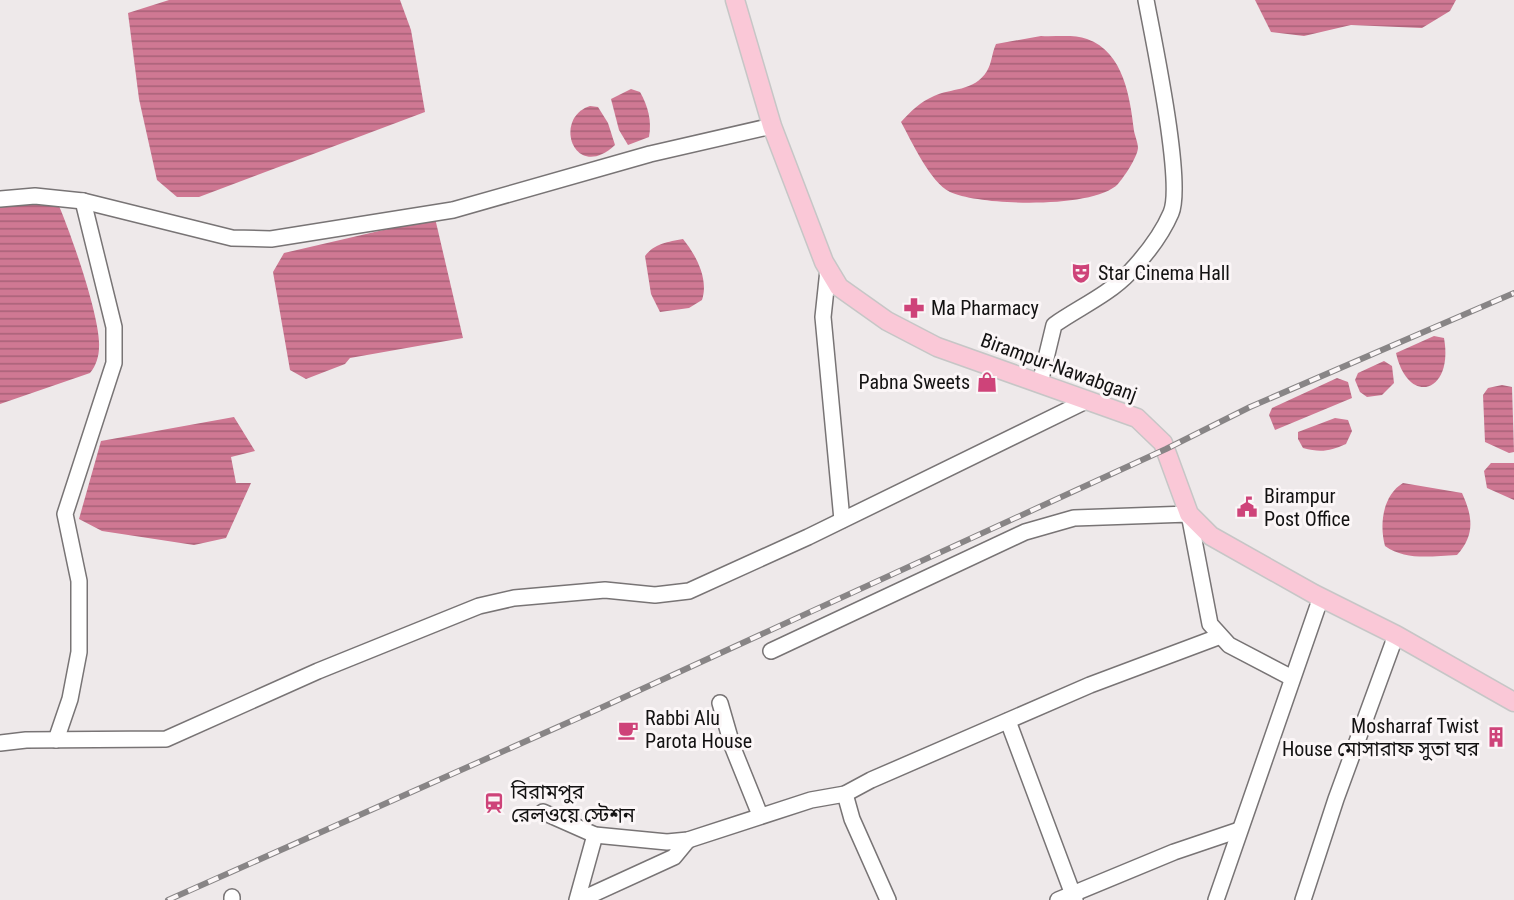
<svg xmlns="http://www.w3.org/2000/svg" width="1514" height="900" font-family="'Roboto Condensed','Noto Sans Bengali',sans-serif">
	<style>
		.water { fill: url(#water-rules) }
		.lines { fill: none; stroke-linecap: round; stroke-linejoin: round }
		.minor-casing { stroke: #787475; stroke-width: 18 }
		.major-casing { stroke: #c6c6c6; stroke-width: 21 }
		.minor { stroke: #fff; stroke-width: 15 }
		.major { stroke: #fac8d7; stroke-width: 18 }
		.rail-casing { stroke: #888586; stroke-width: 6 }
		.rail { stroke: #fbf6f7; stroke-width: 4; stroke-dasharray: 11; stroke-linecap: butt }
		.labels { text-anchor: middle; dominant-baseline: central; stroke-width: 6; stroke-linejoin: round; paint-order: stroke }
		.poi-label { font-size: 20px; fill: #131212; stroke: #fbf6f7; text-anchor: start }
		.street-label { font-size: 20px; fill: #131212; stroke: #fbf6f7 }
	</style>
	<defs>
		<pattern id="water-rules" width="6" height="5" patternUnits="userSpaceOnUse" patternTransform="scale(1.5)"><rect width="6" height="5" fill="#cf7893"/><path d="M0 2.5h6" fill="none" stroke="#a76177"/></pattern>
	</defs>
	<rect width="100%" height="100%" fill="#eee9ea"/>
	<g class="water">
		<polygon points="169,0 400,0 411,30 425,112 199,197 177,197 157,180 139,99 128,13"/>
		<polygon points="1255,0 1456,0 1450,11 1422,28 1351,25 1304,36 1271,32"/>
		<path d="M1041,36c14,1 33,-2 46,3 37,13 43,59 47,92 1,5 4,12 4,17 -1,10 -14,29 -20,36 -24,25 -138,22 -168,8 -20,-10 -38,-50 -49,-70 10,-11 19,-20 33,-26 16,-8 40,-4 53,-25 5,-8 5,-19 9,-27z"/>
		<path d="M631,89l9,3c8,14 12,29 9,45l-21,8 -9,-15 -8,-31z"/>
		<path d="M590,106l8,1 10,16 7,22c-41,38 -63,-27 -25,-39z"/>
		<path d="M19,204l40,2c12,28 42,113 40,141 0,9 -3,19 -9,26l-90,31v-197z"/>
		<polygon points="435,218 463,338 350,358 345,364 306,379 290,370 273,272 284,253"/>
		<path d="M683,239c13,16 26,40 19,61l-13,8 -29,4 -9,-18 -6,-38c10,-13 23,-14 38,-17z"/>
		<path d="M1434,336l10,2c10,55 -36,69 -48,15z"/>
		<polygon points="1384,361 1392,366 1394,383 1382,395 1367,397 1360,392 1355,380 1358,373"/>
		<polygon points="1337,378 1348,382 1352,398 1275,430 1269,415 1272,408"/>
		<polygon points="1502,385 1512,387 1514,452 1509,453 1485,442 1483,395 1488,388"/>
		<polygon points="234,417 255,451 231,457 236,483 251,483 226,538 194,545 102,531 79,519 101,441"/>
		<path d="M1335,418l13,2 4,11 -6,13c-16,7 -25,9 -43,4l-5,-9v-7z"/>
		<polygon points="1491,463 1514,463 1514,500 1487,488 1484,471"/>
		<path d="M1403,483l59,10c11,24 13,42 -5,62 -25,1 -51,6 -72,-9 -6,-22 -2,-51 18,-63z"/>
	</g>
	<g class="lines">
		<g class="minor-casing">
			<g id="minor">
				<polyline points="0,199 35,196 83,201 232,238 271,239 453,210 650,154 772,126"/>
				<polyline points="828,270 823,317 842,520"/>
				<path d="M1040,383l14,-58c24,-17 54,-30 75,-52 16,-17 33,-39 42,-60 13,-30 -18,-175 -25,-213"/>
				<polyline points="771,651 1025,532 1074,518 1189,514 1210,624 1229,645 1292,678"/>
				<polyline points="720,703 733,748 760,815"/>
				<polyline points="1008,721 1075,900"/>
				<polyline points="56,740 70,699 79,652 79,581 65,514 114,363 114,327 83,201"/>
				<polyline points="0,743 26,740 166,739 318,671 479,606 514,598 605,590 655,595 689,591 808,537 1088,400"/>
				<polyline points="845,794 852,819 888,900"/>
				<polyline points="543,812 595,835 667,842 688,840 811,800 845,794 871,780 1090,685 1218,637"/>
				<polyline points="232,897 232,900"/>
				<polyline points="577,900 595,835"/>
				<polyline points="580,900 674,857 688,840"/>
				<polyline points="1058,900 1174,852 1239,830"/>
				<polyline points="1216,900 1321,597"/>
				<polyline points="1303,900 1336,799 1396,635"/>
			</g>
		</g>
		<g class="major-casing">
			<polyline id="major" points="735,0 772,126 824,262 839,287 887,321 937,347 1137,418 1163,443 1189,514 1211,536 1314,594 1396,635 1514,702"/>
		</g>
		<use href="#minor" class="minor"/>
		<use href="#major" class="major"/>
		<g class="rail-casing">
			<polyline id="rail" points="168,900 594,711 1166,449 1250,407 1514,293"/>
		</g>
		<use href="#rail" class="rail"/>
	</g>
	<defs>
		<g id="theatre-bare" transform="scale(1.62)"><path d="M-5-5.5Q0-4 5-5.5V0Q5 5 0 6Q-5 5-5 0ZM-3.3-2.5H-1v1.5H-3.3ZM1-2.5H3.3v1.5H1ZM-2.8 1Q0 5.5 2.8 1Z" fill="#ce4379" stroke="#fbf6f7" stroke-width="2.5" paint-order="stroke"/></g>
		<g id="pharmacy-bare" transform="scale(1.62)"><path d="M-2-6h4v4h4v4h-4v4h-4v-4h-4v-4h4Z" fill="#ce4379" stroke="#fbf6f7" stroke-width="2.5" paint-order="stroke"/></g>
		<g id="shop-bare" transform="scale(1.62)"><path d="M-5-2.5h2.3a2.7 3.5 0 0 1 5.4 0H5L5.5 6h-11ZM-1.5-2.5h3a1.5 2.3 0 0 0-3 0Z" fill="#ce4379" stroke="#fbf6f7" stroke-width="2.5" paint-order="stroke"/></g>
		<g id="civic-bare" transform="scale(1.62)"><path d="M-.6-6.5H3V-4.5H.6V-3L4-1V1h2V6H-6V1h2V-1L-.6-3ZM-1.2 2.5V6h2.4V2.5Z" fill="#ce4379" stroke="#fbf6f7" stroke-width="2.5" paint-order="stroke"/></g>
		<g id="cafe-bare" transform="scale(1.62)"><path d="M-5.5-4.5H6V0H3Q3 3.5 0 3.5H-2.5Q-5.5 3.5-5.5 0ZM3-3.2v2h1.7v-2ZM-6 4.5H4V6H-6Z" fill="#ce4379" stroke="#fbf6f7" stroke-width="2.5" paint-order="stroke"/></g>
		<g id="building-bare" transform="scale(1.62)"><path d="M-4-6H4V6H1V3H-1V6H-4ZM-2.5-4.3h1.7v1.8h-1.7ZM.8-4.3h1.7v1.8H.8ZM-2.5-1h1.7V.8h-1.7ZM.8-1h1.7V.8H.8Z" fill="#ce4379" stroke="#fbf6f7" stroke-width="2.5" paint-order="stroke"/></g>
		<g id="station-bare" transform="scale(1.62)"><path d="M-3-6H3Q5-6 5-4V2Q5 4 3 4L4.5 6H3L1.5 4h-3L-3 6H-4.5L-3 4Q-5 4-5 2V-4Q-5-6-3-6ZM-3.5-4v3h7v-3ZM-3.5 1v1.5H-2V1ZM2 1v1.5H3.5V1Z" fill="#ce4379" stroke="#fbf6f7" stroke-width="2.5" paint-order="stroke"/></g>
	</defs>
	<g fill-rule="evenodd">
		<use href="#theatre-bare" x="1081" y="273"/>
		<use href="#pharmacy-bare" x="914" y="308"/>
		<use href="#shop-bare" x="987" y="382"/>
		<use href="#civic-bare" x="1247" y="507"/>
		<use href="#cafe-bare" x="628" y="730"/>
		<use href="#building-bare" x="1496" y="737"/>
		<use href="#station-bare" x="494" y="803"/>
	</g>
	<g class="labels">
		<g class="poi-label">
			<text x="1098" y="273">Star Cinema Hall</text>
			<text x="931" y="308">Ma Pharmacy</text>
			<text x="970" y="382" text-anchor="end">Pabna Sweets</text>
			<text x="1264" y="496">Birampur<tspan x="1264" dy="23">Post Office</tspan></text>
			<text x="645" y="718">Rabbi Alu<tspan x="645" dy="23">Parota House</tspan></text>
			<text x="1479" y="726" text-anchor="end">Mosharraf Twist<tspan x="1479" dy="23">House মোসারাফ সুতা ঘর</tspan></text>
			<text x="511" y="792">বিরামপুর<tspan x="511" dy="23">রেলওয়ে স্টেশন</tspan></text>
		</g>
		<g class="street-label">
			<text transform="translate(1059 367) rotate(20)">Birampur-Nawabganj</text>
		</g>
	</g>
</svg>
